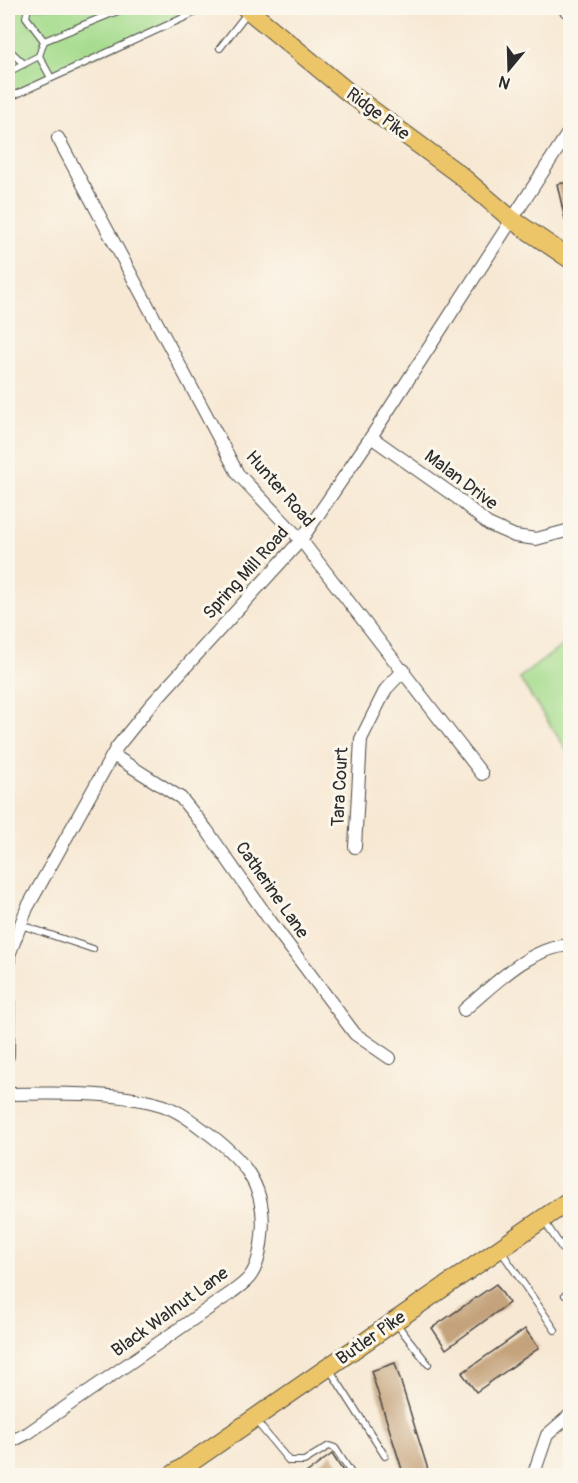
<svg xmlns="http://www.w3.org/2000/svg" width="578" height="1483" font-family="Pangolin,sans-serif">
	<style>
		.green { fill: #a5dc8d; stroke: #68845c; stroke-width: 1.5 }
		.building { fill: #c4a37b }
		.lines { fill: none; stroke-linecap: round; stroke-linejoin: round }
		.service-casing { stroke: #4a4744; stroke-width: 8 }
		.minor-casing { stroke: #4a4744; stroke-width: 14 }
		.primary-casing { stroke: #4a4744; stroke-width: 20 }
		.path { stroke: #4a4744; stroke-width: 2; stroke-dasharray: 1.5 4.5; stroke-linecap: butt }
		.service { stroke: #fff; stroke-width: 6 }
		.minor { stroke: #fff; stroke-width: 12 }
		.primary { stroke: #edc569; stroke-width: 18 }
		.labels { text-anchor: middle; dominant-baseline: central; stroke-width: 6; stroke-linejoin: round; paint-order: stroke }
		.street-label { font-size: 18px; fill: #2b2b2b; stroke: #fbf7ec }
	</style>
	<rect width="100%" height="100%" fill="#fbf7ec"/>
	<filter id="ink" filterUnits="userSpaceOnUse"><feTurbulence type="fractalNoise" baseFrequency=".0167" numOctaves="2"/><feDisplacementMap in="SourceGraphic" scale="12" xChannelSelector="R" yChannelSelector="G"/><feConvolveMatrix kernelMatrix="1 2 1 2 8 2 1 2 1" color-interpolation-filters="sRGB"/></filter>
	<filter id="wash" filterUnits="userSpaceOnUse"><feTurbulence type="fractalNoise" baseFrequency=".008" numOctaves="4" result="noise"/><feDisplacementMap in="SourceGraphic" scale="24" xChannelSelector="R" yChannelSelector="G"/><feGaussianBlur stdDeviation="1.35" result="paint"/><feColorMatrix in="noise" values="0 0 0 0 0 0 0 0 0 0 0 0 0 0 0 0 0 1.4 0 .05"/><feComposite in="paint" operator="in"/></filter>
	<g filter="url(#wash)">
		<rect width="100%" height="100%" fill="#f7e8d3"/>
		<g class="green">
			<polygon points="8,8 205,8 8,94"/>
			<polygon points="570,640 570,755 519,678"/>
		</g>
		<g id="blocks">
			<g class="building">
				<polygon points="569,182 570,228 567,228 557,184"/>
				<polygon points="496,1284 509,1303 446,1349 432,1328"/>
				<polygon points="525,1329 539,1348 476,1392 462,1373"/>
				<polygon points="395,1363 430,1476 404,1476 371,1371"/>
				<polygon points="332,1454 346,1476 302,1476"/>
			</g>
		</g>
	</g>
	<g filter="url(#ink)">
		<use href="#blocks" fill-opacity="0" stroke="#4a4744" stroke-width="1.5"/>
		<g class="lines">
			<g class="service-casing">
				<g id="service">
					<polyline points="28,8 26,17 44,41 125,8"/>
					<polyline points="44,41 39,56 50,76"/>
					<polyline points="220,48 247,13"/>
					<polyline points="8,49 24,64"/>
					<polyline points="8,72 39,56"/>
					<polyline points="8,98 205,8"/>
					<polyline points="21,925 93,949"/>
					<polyline points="544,1221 570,1260"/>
					<polyline points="501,1251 555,1330"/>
					<polyline points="565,1295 570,1291"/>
					<polyline points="395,1322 428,1364"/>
					<polyline points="330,1370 385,1456"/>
					<polyline points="256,1421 289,1461 304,1461 329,1446 335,1448 353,1476"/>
				</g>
			</g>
			<g class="minor-casing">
				<g id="minor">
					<polyline points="563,8 570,14"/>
					<polyline points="58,138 238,474 301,540 482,774"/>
					<polyline points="371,437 456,497 488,524 515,536 536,539 570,530"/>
					<polyline points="113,755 181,798 206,829 271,922 355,1034 390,1058"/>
					<polyline points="355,847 361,739 386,689 404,670"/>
					<path d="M464,1010c31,-26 64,-62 106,-65"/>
					<polyline points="8,1056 9,955 27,908 117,747 150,706 301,540 371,437 570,130"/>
					<path d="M8,1094c43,-1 108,-2 150,10 16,4 30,14 43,24 40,28 67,57 61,108 -1,11 -4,29 -11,39 -4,7 -14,13 -20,18l-203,140 -20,10"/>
					<polyline points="533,1476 547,1435 570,1415"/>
				</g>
			</g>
			<g class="primary-casing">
				<g id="primary">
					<polyline points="246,8 349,93 460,175 511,219 570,259"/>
					<polyline points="171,1476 570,1200"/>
				</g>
			</g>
			<polyline class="path" points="10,1454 18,1476"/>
			<use href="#service" class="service"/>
			<use href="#minor" class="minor"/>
			<use href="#primary" class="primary"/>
		</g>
	</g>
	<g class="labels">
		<g class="street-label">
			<text transform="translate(378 114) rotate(37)">Ridge Pike</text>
			<text transform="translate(461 480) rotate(37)">Malan Drive</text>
			<text transform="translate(280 489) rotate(49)">Hunter Road</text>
			<text transform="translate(246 573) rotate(-48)">Spring Mill Road</text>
			<text transform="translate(340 787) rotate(-87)">Tara Court</text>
			<text transform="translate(272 890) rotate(55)">Catherine Lane</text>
			<text transform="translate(170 1312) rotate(-36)">Black Walnut Lane</text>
			<text transform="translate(371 1338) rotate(-35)">Butler Pike</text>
		</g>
	</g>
	<rect width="578" height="1483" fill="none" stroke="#fbf7ec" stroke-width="30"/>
	<g transform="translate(509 69) rotate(199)" stroke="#fbf7ec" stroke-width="4.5" paint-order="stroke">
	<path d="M0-4.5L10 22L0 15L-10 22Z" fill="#2b2b2b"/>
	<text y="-9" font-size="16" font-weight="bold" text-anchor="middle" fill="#2b2b2b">N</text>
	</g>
</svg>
